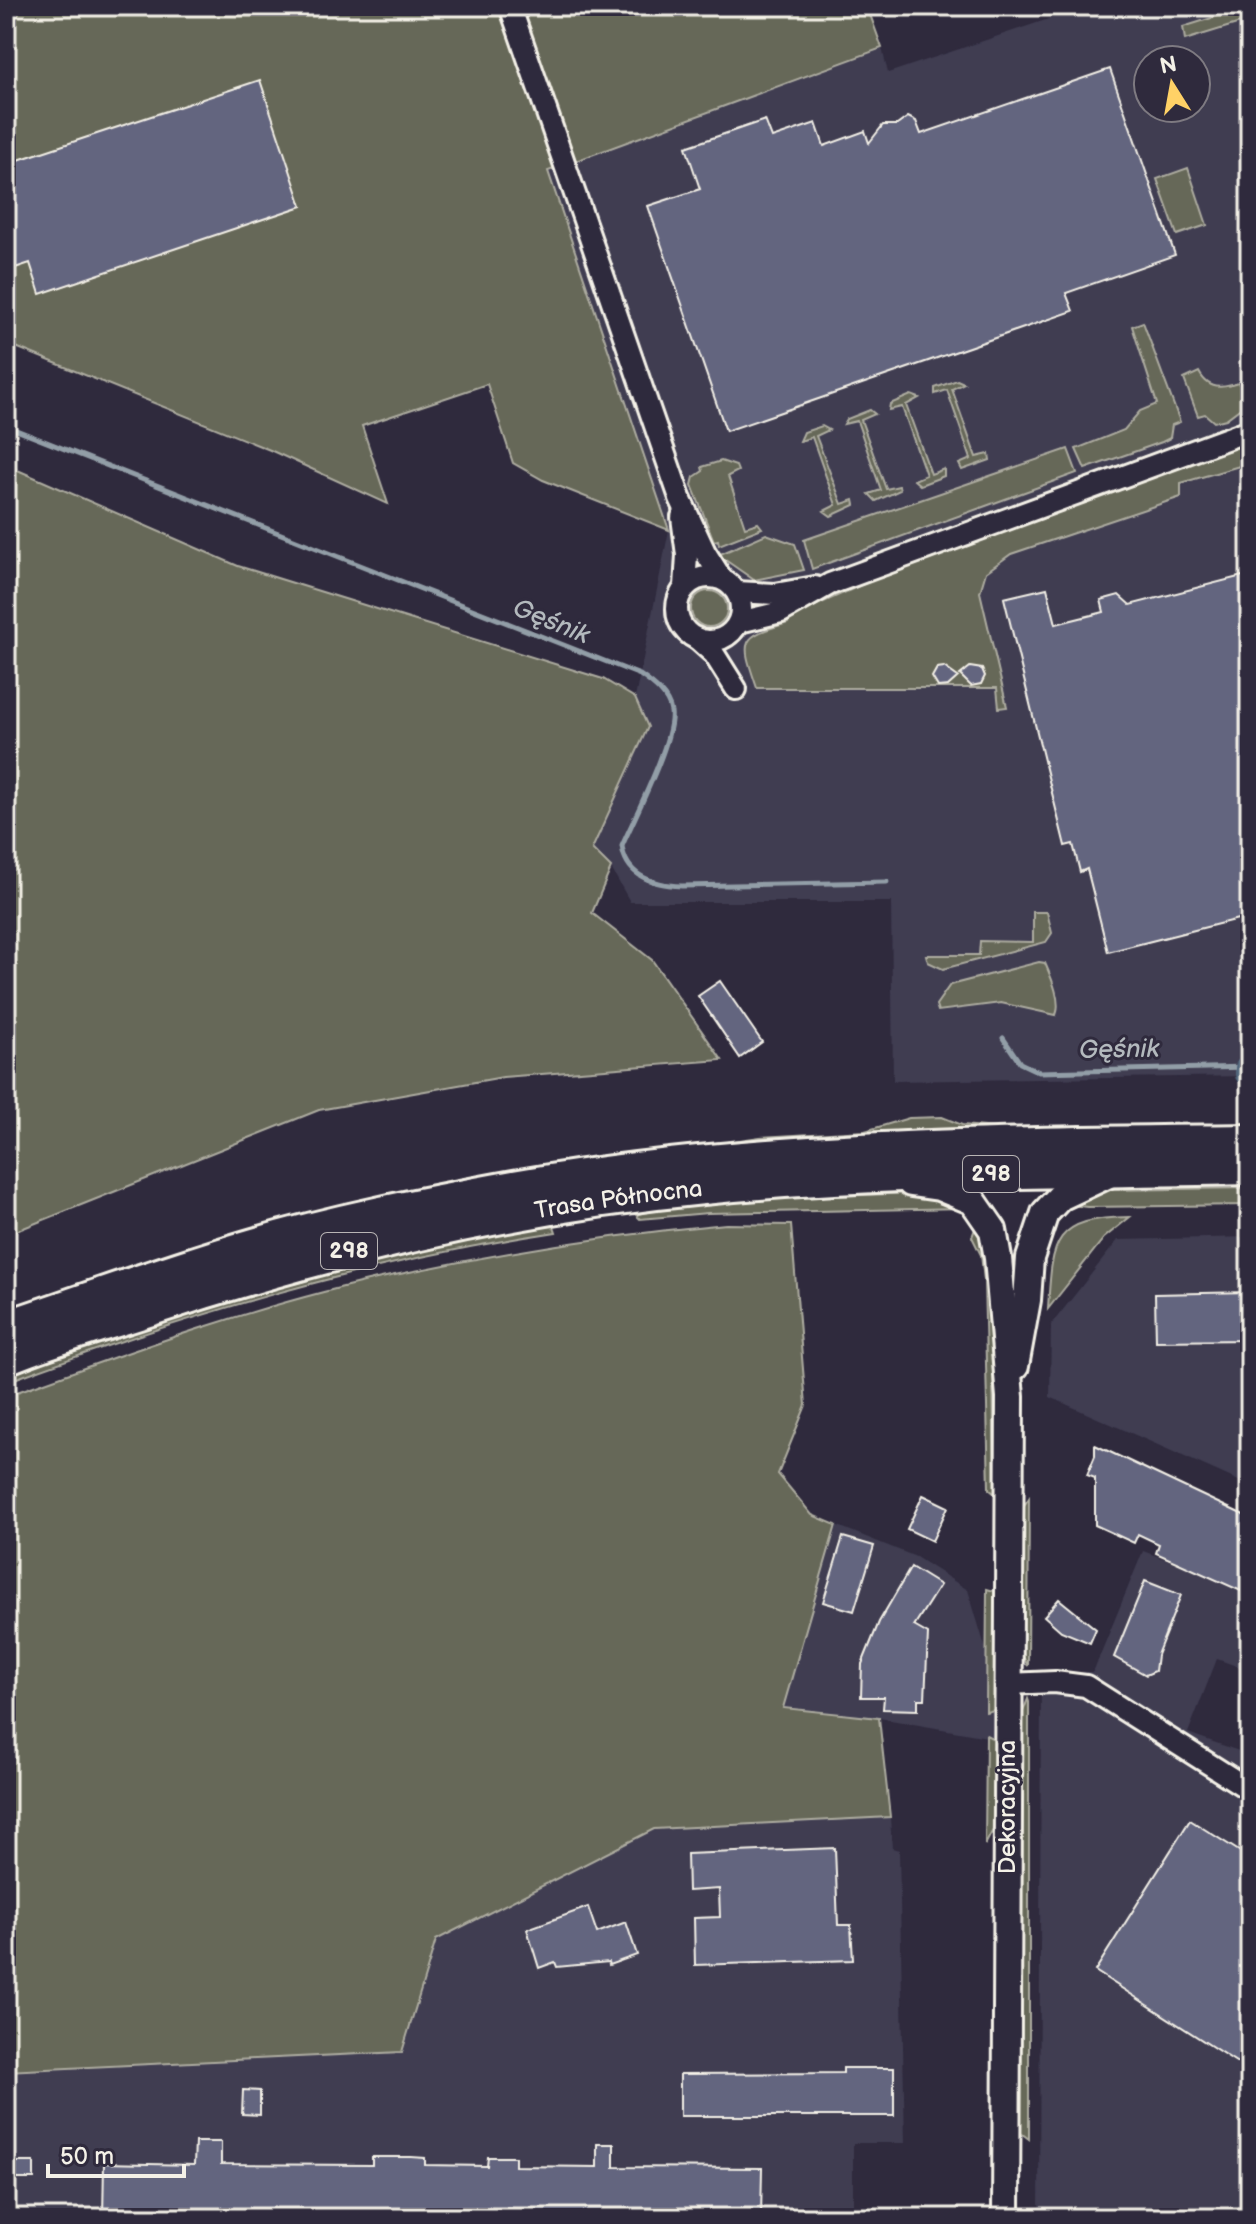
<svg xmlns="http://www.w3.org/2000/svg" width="1256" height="2224" font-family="'Balsamiq Sans',sans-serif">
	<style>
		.built { fill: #3f3c51; fill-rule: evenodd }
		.green { fill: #666758; stroke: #adaca0; stroke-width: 2 }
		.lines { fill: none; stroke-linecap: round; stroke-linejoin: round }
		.stream { stroke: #929ea7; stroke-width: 5 }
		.canal { stroke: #51667c; stroke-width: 20 }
		.building { fill: #64657f; stroke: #f4f1e8; stroke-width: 2 }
		.minor-casing { stroke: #f4f1e8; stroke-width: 26 }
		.tertiary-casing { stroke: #f4f1e8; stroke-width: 32 }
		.primary-casing { stroke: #f4f1e8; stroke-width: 38 }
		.minor { stroke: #2f2a3d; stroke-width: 20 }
		.tertiary { stroke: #2f2a3d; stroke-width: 26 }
		.primary { stroke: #2f2a3d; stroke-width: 32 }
		.labels { text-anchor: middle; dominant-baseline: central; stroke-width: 6; stroke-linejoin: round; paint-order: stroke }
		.shield { fill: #2f2a3d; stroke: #b9b5b5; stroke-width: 2 }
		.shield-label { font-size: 22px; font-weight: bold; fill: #f4f1e8 }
		.street-label { font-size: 24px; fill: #f4f1e8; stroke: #2f2a3d }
		.water-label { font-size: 26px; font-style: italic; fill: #b3b9bd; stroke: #2f2a3d }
	</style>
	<rect width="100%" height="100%" fill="#2f2a3d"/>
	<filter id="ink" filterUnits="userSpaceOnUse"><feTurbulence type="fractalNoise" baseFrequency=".0125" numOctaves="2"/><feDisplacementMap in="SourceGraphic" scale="16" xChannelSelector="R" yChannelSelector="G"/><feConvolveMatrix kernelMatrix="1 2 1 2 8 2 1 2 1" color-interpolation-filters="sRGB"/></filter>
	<g filter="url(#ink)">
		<g class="built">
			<path d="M1087,6h163v1070l-357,5 -2,-179h-261l-19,-34 -19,-18 56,-122 -13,-30 34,-168 -121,-359 334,-123 6,25zM1148,60h48v48h-48z"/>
			<polygon points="1250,1237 1250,1486 1050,1397 1051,1325 1118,1240"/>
			<polygon points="1250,1509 1250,1671 1217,1659 1188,1733 1250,1755 1250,2218 1039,2218 1041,1673 1093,1672 1143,1551 1222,1580"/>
			<polygon points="836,1525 916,1557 968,1590 993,1673 993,1738 879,1718 783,1708"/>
			<polygon points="890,1817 892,1848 899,1850 905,2143 853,2143 853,2218 6,2218 6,2071 401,2052 435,1940 654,1829"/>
		</g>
		<g class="green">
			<polygon points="6,6 867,6 882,48 548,171 669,530 543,480 513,463 487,384 362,426 388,504 270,450 6,343"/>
			<polygon points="1250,6 1250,20 1185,40 1183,27"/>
			<polygon points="1188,168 1207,225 1177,235 1157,179"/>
			<polygon points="1143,322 1180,422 1172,425 1170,438 1162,442 1085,469 1076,449 1124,430 1140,411 1157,404 1132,326"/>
			<path d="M1199,372c12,23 31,14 51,7v22l-24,18 -12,3 -9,-8 -7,2 -14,-37z"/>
			<polygon points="957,380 964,383 952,389 976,457 989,454 990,460 962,470 959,464 971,459 947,390 935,394 935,388"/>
			<polygon points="911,395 919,398 906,405 931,474 944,469 944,476 920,485 914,480 926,475 902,407 889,410 890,404"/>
			<polygon points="870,410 875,414 861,420 886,489 899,486 900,490 876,501 869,494 881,490 857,421 844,424 847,419"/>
			<polygon points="822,426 829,430 816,436 842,504 854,500 855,505 831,516 824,511 836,505 812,437 800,441 804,432"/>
			<path d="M1250,441v22l-69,20v14l-170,57 -25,18 -6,20 27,115 -8,1 -2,-20h-240c-16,-47 -19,-51 31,-65v-5l91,-41z"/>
			<polygon points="1068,449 1077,473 812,569 804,540"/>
			<polygon points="721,461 736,466 738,471 728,476 745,527 758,523 762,528 719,545 718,540 714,541 692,485 694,477 703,471 702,467"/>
			<polygon points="6,465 238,566 603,679 635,698 648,727 592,849 611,868 592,913 652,960 722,1060 503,1077 319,1110 6,1235"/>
			<polygon points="766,534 795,544 804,570 754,580 718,555"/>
			<circle cx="709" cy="609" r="18"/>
			<polygon points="1033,912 1047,912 1052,933 1046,942 943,969 928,962 926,955 979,955 980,941 1033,942"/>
			<path d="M1039,962l6,1c6,14 17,38 11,52l-55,-12 -63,8 -2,-6 14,-20z"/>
			<polygon points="942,1117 962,1125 996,1128 996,1137 646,1154 760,1137 865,1131 909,1118"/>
			<polygon points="1250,1188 1250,1205 1087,1207 1063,1204 1104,1190"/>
			<polygon points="917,1193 967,1208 708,1213 640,1219 636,1215 674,1202"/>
			<path d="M1130,1217l-26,21 -56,71c4,-68 4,-91 82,-92z"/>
			<path d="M726,1224l65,1 15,180 -28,69 34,41 24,10 -53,183 96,10 11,99 -236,12 -218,111 -34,112 -396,19v-675c127,-46 257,-93 389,-121 108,-23 222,-41 331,-51z"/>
			<path d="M554,1226l2,6c-189,29 -372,84 -550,150v-14l277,-91 239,-49z"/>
			<polygon points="976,1226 991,1249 995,1494 989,1489 984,1280 981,1255 972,1237"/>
			<polygon points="1029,1498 1028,1666 1021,1653 1023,1507"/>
			<polygon points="987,1589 994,1591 994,1710 986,1712"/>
			<polygon points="1028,1699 1029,1702 1029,2139 1021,2133 1021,1717"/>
			<polygon points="986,1735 994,1739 993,1830 985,1845"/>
		</g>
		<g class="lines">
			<g class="stream">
				<path d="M6,426l634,249c13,9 29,21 31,37 4,27 -37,106 -49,134 4,31 32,39 60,40l205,-4"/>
				<polyline points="1003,1038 1020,1063 1039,1072 1250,1067"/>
			</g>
			<polyline class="canal" points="1245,1067 1245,1075"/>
		</g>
		<g class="building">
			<polygon points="1110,69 1175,255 1066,293 1073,311 726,431 648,206 700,189 686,147 765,120 772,138 816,123 824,146 865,131 869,143 883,125 897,125 908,117 916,121 921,134"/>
			<polygon points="260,80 302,206 40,294 30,263 6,271 6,164"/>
			<polygon points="1250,574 1250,916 1108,952 1087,869 1080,872 1073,844 1065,846 1004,598 1047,588 1056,624 1104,612 1101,600 1119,595 1130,605"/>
			<polygon points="944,667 958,677 948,686 938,687 932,677 937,668"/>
			<polygon points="970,667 982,669 985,676 981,684 971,686 960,675"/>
			<polygon points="720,981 762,1042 740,1058 698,996"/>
			<polygon points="1250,1292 1250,1340 1156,1341 1155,1294"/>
			<polygon points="1095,1445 1250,1518 1250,1595 1156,1553 1159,1544 1138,1534 1134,1543 1095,1525 1095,1478 1087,1475 1095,1456"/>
			<polygon points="923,1495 948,1507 932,1541 907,1529"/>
			<polygon points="843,1537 874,1546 854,1611 823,1602"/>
			<polygon points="911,1567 940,1585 914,1626 928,1634 925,1699 918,1699 918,1710 883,1709 884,1697 861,1697 862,1664 879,1622"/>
			<polygon points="1145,1581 1181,1595 1157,1655 1155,1671 1146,1675 1114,1657"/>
			<polygon points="1059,1599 1096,1629 1090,1643 1061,1631 1044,1616"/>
			<polygon points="1190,1820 1250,1858 1250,2071 1095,1971"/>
			<polygon points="835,1848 838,1925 851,1925 853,1960 695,1965 694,1918 720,1917 719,1889 688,1891 687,1854"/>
			<polygon points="588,1907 597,1933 626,1922 637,1955 609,1965 608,1962 557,1967 555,1962 539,1968 527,1929"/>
			<polygon points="843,2068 894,2068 894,2116 680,2116 680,2074 843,2073"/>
			<polygon points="243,2090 260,2091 260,2115 242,2114"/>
			<polygon points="195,2142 221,2142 221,2164 372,2165 372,2157 411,2157 425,2158 425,2165 487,2166 488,2157 515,2157 515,2166 597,2167 597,2144 614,2144 614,2167 762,2168 761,2218 103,2218 104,2163 194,2165"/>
			<rect x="11" y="2162" width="23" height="17"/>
		</g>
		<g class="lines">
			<g class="minor-casing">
				<g id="minor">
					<polyline points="510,6 680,498 705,552 722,579"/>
					<polyline points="682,517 687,555 685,587"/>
					<circle cx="709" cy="609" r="32"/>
					<polyline points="737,592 775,594 815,587"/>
					<polyline points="739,622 781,612 830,584 1250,430"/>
					<polyline points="696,638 714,654 736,689"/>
					<polyline points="1008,1684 1055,1682 1086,1686 1250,1790"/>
				</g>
			</g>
			<g class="tertiary-casing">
				<g id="tertiary">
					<polyline points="911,1183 939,1187 973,1201 993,1230 998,1258 1010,1397 1006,2218"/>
					<polyline points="1015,1366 1027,1300 1030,1258 1045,1213 1060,1197 1113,1172"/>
				</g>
			</g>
			<g class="primary-casing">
				<g id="primary">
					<path d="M6,1327c80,-27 160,-56 241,-80 87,-26 179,-44 267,-60 243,-43 491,-43 736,-46"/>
					<path id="s1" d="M6,1358c45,-19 93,-32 139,-47 180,-60 368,-105 558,-123 181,-18 365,-16 547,-20"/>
				</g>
			</g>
			<use href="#minor" class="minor"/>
			<use href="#tertiary" class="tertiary"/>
			<use href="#primary" class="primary"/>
		</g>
	</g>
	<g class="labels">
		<g class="shield">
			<rect x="963" y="1156" width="56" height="36" rx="6"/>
			<rect x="321" y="1233" width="56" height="36" rx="6"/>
		</g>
		<g class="shield-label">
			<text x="991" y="1174">298</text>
			<text x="349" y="1251">298</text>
		</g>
		<g class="street-label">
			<text stroke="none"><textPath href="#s1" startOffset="634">Trasa Północna</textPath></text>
			<text transform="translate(1007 1807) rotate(-90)">Dekoracyjna</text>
		</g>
		<g class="water-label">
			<text transform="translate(551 622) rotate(22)">Gęśnik</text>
			<text transform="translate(1119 1050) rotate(-1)">Gęśnik</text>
		</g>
	</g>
	<rect width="1256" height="2224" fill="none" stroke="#2f2a3d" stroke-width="32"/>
	<rect x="16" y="16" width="1224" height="2192" fill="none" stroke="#f4f1e8" stroke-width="3" filter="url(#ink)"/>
	<g transform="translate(1172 84) rotate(349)"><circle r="38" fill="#2f2a3d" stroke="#7e7a81" stroke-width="2"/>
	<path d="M0-6L14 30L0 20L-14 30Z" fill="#ffd166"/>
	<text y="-12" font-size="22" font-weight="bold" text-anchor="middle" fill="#f4f1e8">N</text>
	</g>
	<path d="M48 2164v12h136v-12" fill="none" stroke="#f4f1e8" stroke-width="4"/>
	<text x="60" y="2164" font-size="24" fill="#f4f1e8" stroke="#2f2a3d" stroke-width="6" paint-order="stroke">50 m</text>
</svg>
